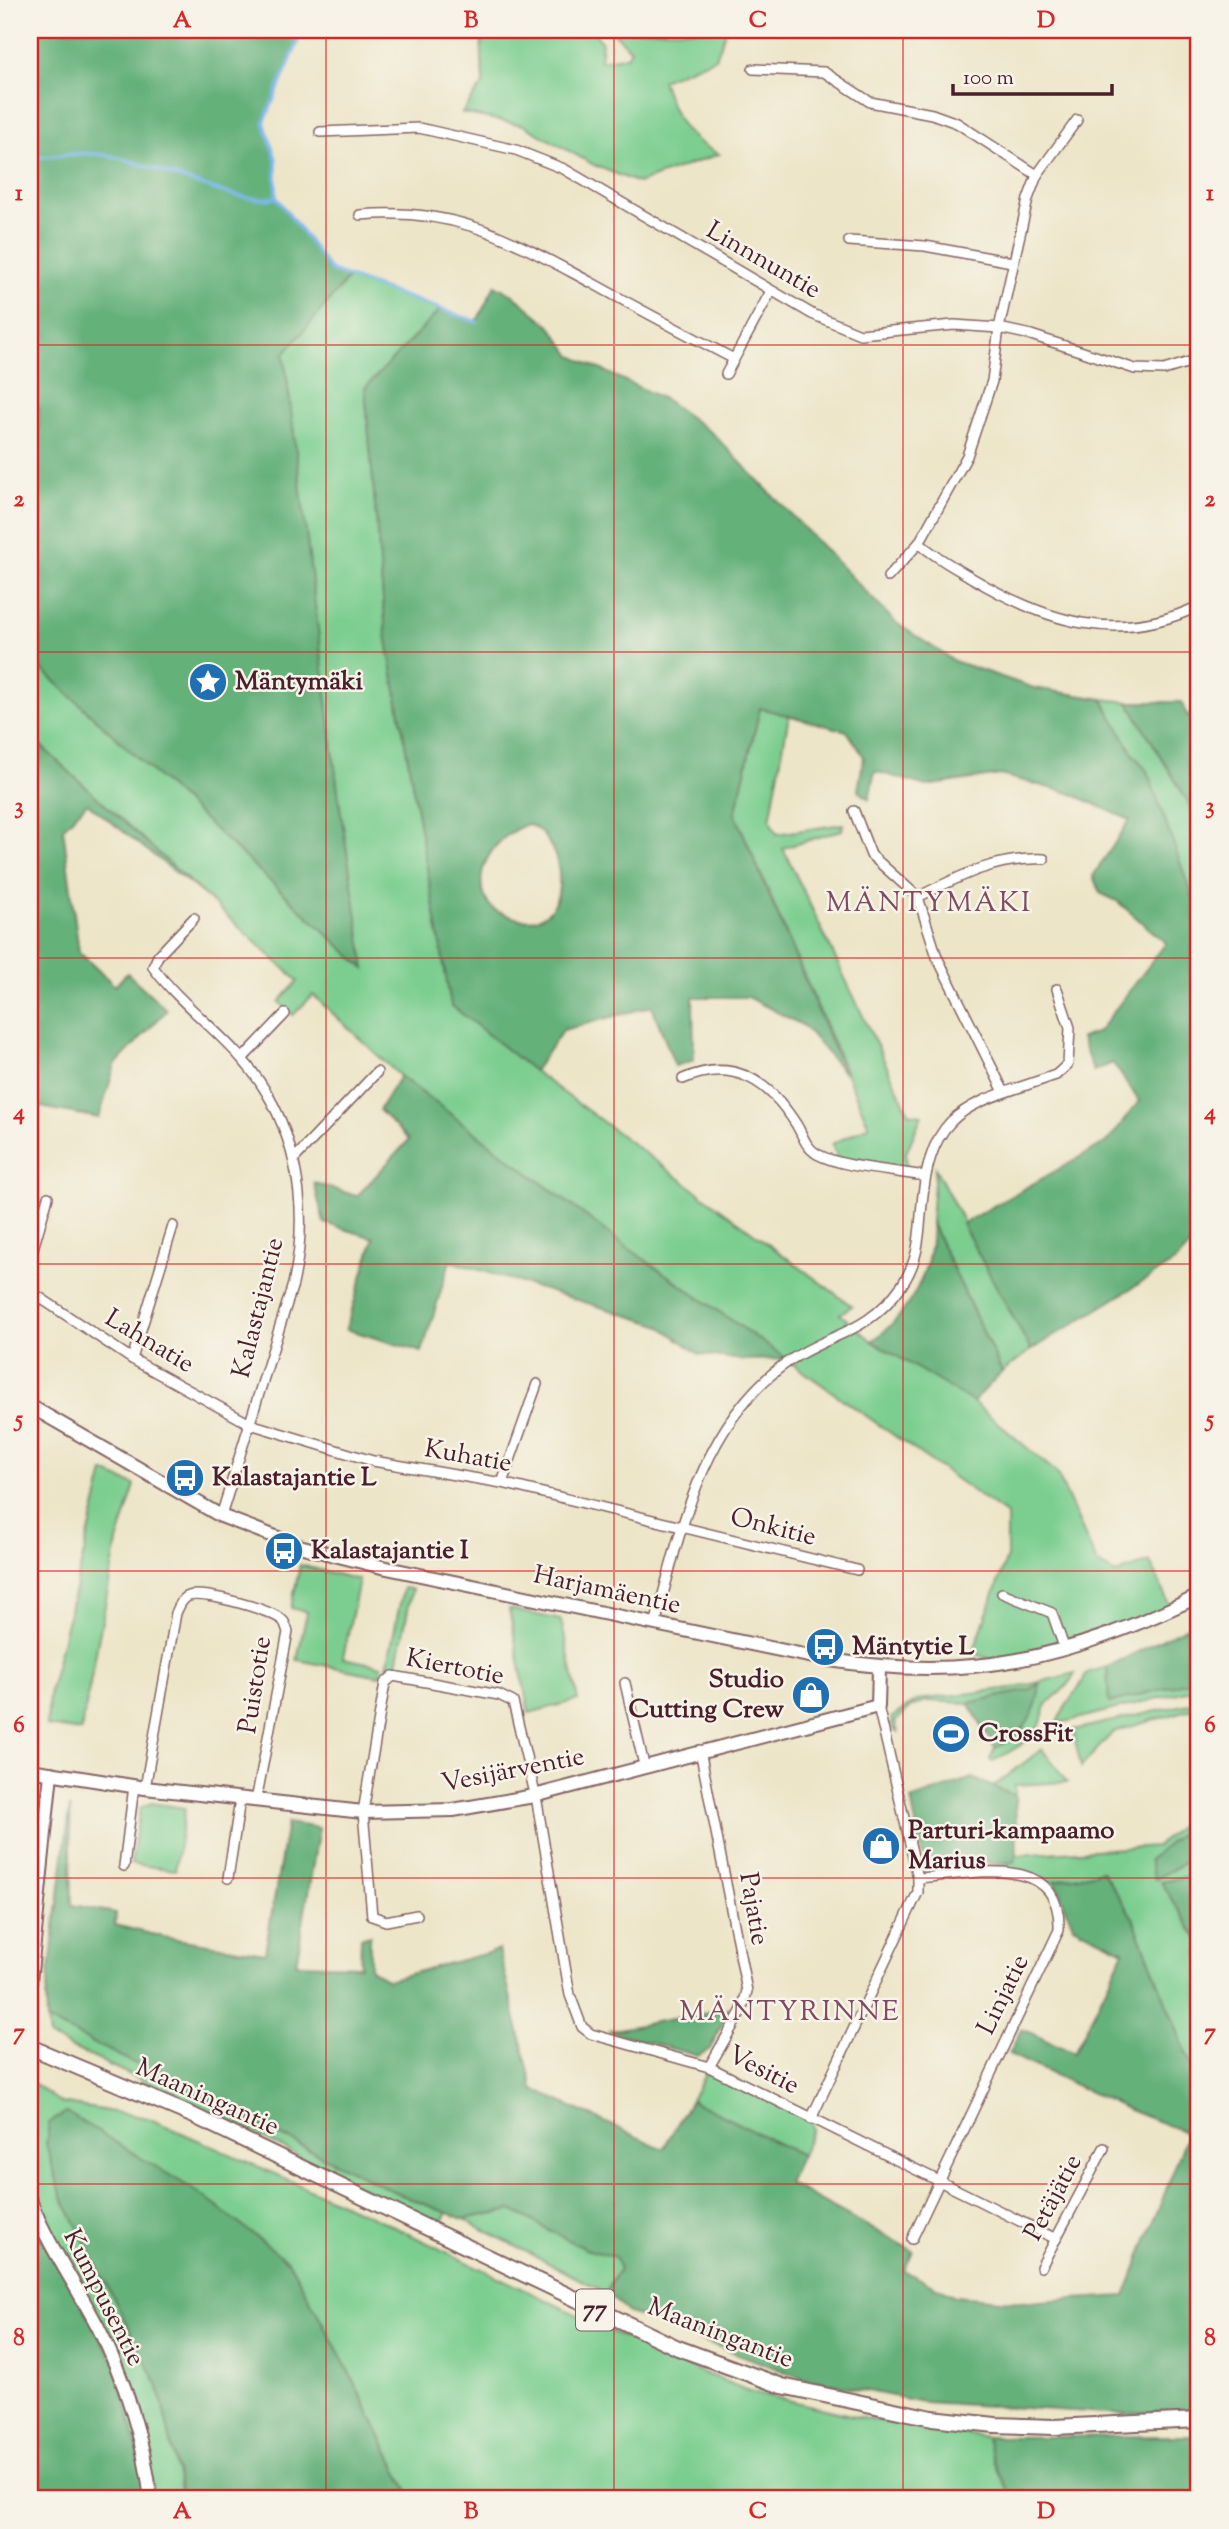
<svg xmlns="http://www.w3.org/2000/svg" width="1229" height="2529" font-family="'Sorts Mill Goudy',serif">
	<style>
		.green { fill: #7cce90; stroke: #63765e; stroke-width: 2 }
		.forest { fill: #65b17a; stroke: #586852; stroke-width: 2; fill-rule: evenodd }
		.lines { fill: none; stroke-linecap: round; stroke-linejoin: round }
		.stream { stroke: #79b6eb; stroke-width: 3.5 }
		.street-casing { stroke: #836462; stroke-width: 12 }
		.secondary-casing { stroke: #836462; stroke-width: 16 }
		.primary-casing { stroke: #836462; stroke-width: 18 }
		.street { stroke: #fff; stroke-width: 9 }
		.secondary { stroke: #fff; stroke-width: 12 }
		.primary { stroke: #fff; stroke-width: 14 }
		.grid { fill: none; stroke: #d62828; stroke-width: 2; stroke-opacity: 0.55 }
		.labels { text-anchor: middle; dominant-baseline: central; stroke-width: 5; stroke-linejoin: round; paint-order: stroke }
		.shield { fill: #f7f3e8; stroke: #7e5f64; stroke-width: 2 }
		.shield-label { font-size: 24px; font-weight: bold; fill: #4a1f2b }
		.street-label { font-size: 26px; fill: #4a1f2b; stroke: #f7f3e8 }
		.poi-label { font-size: 26px; font-weight: bold; fill: #4a1f2b; stroke: #f7f3e8; text-anchor: start }
		.neighbourhood-label { font-size: 28px; letter-spacing: 2px; fill: #7f4b60; stroke: #f7f3e8 }
		.neatline { fill: none; stroke: #d62828; stroke-width: 2.5 }
		.grid-label { font-size: 23px; text-anchor: middle; font-weight: bold; fill: #d62828 }
	</style>
	<rect width="100%" height="100%" fill="#f7f3e8"/>
	<filter id="ink" filterUnits="userSpaceOnUse"><feTurbulence type="fractalNoise" baseFrequency=".0143" numOctaves="2"/><feDisplacementMap in="SourceGraphic" scale="14" xChannelSelector="R" yChannelSelector="G"/><feConvolveMatrix kernelMatrix="1 2 1 2 8 2 1 2 1" color-interpolation-filters="sRGB"/></filter>
	<filter id="wash" filterUnits="userSpaceOnUse"><feTurbulence type="fractalNoise" baseFrequency=".00686" numOctaves="4" result="noise"/><feDisplacementMap in="SourceGraphic" scale="28" xChannelSelector="R" yChannelSelector="G"/><feGaussianBlur stdDeviation="1.57" result="paint"/><feColorMatrix in="noise" values="0 0 0 0 0 0 0 0 0 0 0 0 0 0 0 0 0 1.4 0 .05"/><feComposite in="paint" operator="in"/></filter>
	<g filter="url(#wash)">
		<rect width="100%" height="100%" fill="#ede5c8"/>
		<g class="green">
			<path d="M481,30h112l9,13 -2,18 27,-5 4,-6 -20,-20h115l-10,28 -54,22c13,38 20,56 57,74l-81,29 -44,-18 -71,-40 -61,-12 21,-29z"/>
			<polygon points="349,277 440,310 365,388 386,634 451,1005 534,1071 852,1306 840,1314 872,1341 973,1402 1057,1473 1097,1563 1115,1574 1150,1562 1171,1609 1152,1619 998,1662 973,1653 1007,1557 1007,1515 628,1248 400,1076 313,995 293,1015 279,1002 298,981 30,736 30,658 364,968 339,800 284,354"/>
			<polygon points="1102,699 1128,702 1187,800 1199,833 1199,915 1147,771 1133,754"/>
			<polygon points="760,708 789,715 770,820 777,834 843,824 842,830 783,848 909,1113 922,1115 906,1153 907,1173 839,1161 832,1144 869,1126 735,814"/>
			<polygon points="935,1168 1031,1350 1002,1372 931,1222"/>
			<polygon points="104,1472 135,1485 117,1542 81,1731 47,1726 49,1695"/>
			<polygon points="300,1565 359,1580 343,1658 382,1666 380,1676 297,1660 307,1612 291,1608"/>
			<polygon points="403,1588 412,1589 396,1669 387,1667"/>
			<polygon points="509,1609 561,1620 578,1700 529,1713"/>
			<path d="M1107,1667l2,36 84,-22 6,10 -9,-1 -133,34c2,-13 23,-34 30,-51z"/>
			<path d="M1075,1673c-7,14 -14,18 -25,28 -8,8 -6,16 -11,25 -8,17 -32,26 -47,36l-2,-3 5,-11c28,-11 34,-37 44,-64l-9,6 -62,13 -42,-2 -15,6 -16,15 3,10 -5,-3 -2,-11 26,-18 103,-13z"/>
			<polygon points="1192,1703 1199,1707 1113,1732 1081,1767 1073,1730"/>
			<polygon points="1042,1749 1067,1782 1015,1785 1015,1796 993,1787"/>
			<polygon points="151,1803 185,1808 175,1870 131,1864 140,1808"/>
			<polygon points="1199,1809 1199,1818 1149,1860 1199,1836 1199,2086 1133,1918 1102,1871 1041,1884 980,1870 1014,1862 1017,1855 1157,1846"/>
			<polygon points="47,2020 399,2194 447,2213 439,2226 227,2120 49,2037"/>
			<polygon points="709,2067 811,2119 813,2129 801,2155 691,2100"/>
			<polygon points="30,2081 61,2103 148,2118 386,2223 671,2360 749,2391 867,2419 986,2437 998,2471 1014,2499 373,2499 376,2496 408,2492 342,2358 289,2262 49,2123 46,2144 62,2197 159,2387 183,2499 151,2499 47,2242 30,2233"/>
			<polygon points="512,2210 585,2249 616,2257 619,2269 606,2293 463,2219"/>
		</g>
		<g class="forest">
			<polygon points="30,30 303,30 264,122 276,160 276,197 331,271 349,277 284,354 339,800 365,969 30,658 30,454 39,428 39,409 30,403"/>
			<path d="M495,285l18,10 37,31 22,30 94,44 47,34 182,188 59,39 80,27 68,11 31,55 14,17 52,144v312l-8,18 -15,16 -145,89 -69,-126 146,-83 31,-40 -26,-38 -20,8 -12,-33 17,-6 68,-89 -49,-42 -17,-8 -7,-17 37,-56 -60,-27 -70,-18 -74,11 -51,-15 -6,28 -11,-9 6,-33 -17,-26 -87,-23 -25,106 109,259 -40,-47 -56,-29h-55l1,63 -19,6 -23,-60 -89,24 -29,41 -83,-66 -65,-371 -21,-246 75,-78 37,11zM528,824c43,18 46,116 -18,92 -9,-3 -17,-5 -22,-13 -20,-31 9,-69 40,-79z"/>
			<polygon points="1128,702 1181,702 1188,717 1199,708 1199,833 1187,800"/>
			<polygon points="30,736 203,894 87,803 63,828 79,952 115,986 127,973 167,1010 115,1065 99,1118 30,1105"/>
			<polygon points="400,1076 628,1248 787,1359 742,1360 699,1354 659,1325 450,1261 422,1352 346,1329 374,1238 324,1223 314,1183 357,1196 409,1140 379,1110"/>
			<path d="M931,1222l71,150 -29,30 -101,-61c37,-26 63,-74 59,-119z"/>
			<polygon points="1199,1621 1199,1690 1193,1681 1109,1703 1107,1667"/>
			<path d="M1040,1683c-2,30 -18,55 -45,65l-27,-45 62,-13z"/>
			<polygon points="972,1778 1015,1796 1017,1855 1014,1862 935,1864 922,1854 911,1800"/>
			<polygon points="70,1807 72,1905 116,1913 115,1925 163,1937 265,1953 287,1823 319,1828 296,1964 360,1966 361,1938 370,1935 370,1968 387,1980 499,1950 533,2089 663,2149 691,2100 801,2155 788,2183 913,2251 904,2271 955,2296 1023,2302 1125,2296 1188,2133 1127,2109 1009,2054 1022,2029 1074,2053 1124,1951 1073,1926 1055,1881 1102,1871 1133,1918 1199,2086 1199,2409 1124,2414 923,2402 802,2378 629,2313 606,2293 619,2269 616,2257 585,2249 512,2210 463,2219 399,2194 47,2020 46,1998"/>
			<polygon points="1199,1818 1199,1836 1196,1838 1193,1858 1155,1879 1149,1860"/>
			<polygon points="1192,1875 1199,1884 1199,1941 1161,1882"/>
			<polygon points="730,2008 710,2049 698,2056 608,2031"/>
			<polygon points="66,2112 199,2193 289,2262 342,2358 408,2492 376,2496 373,2499 183,2499 159,2387 62,2197 46,2144 49,2123"/>
			<polygon points="30,2233 47,2242 114,2362 151,2499 30,2499"/>
			<polygon points="1199,2436 1199,2499 1014,2499 998,2471 986,2437"/>
		</g>
		<g class="lines">
			<g class="stream">
				<polyline points="303,30 264,122 276,160 276,197 331,271 477,322"/>
				<path d="M30,158c24,-1 51,-7 75,-3 41,5 136,54 171,42"/>
			</g>
		</g>
	</g>
	<g filter="url(#ink)">
		<g class="lines">
			<g class="street-casing">
				<g id="street">
					<polyline points="753,69 824,72 870,102 932,114 957,123 1037,175"/>
					<polyline points="320,132 419,128 516,150 564,169 812,314 860,334 954,325 999,328 1031,335 1135,369 1164,370 1199,359"/>
					<path d="M360,215c98,-8 149,24 232,68 47,26 94,51 142,76"/>
					<polyline points="849,241 925,246 1012,262"/>
					<polyline points="726,374 771,291"/>
					<path d="M919,543c16,14 35,24 53,35 74,44 146,67 227,28"/>
					<polyline points="888,577 919,543 967,456 992,381 999,328 1028,199 1037,175 1077,120"/>
					<polyline points="854,811 871,855 918,897 937,957 1004,1092"/>
					<path d="M918,897c42,-21 78,-40 126,-38"/>
					<path d="M194,918l-36,38 -5,11c25,34 61,60 89,92 54,61 69,147 51,225l-72,232"/>
					<polyline points="242,1059 285,1014"/>
					<path d="M683,1079c50,-22 86,2 113,45 7,11 9,23 21,30 26,14 76,16 107,22"/>
					<polyline points="294,1159 377,1072"/>
					<polyline points="30,1259 48,1197"/>
					<polyline points="30,1291 132,1359 250,1424 373,1461 502,1483 857,1570"/>
					<polyline points="132,1359 173,1226"/>
					<polyline points="502,1483 537,1384"/>
					<polyline points="1002,1593 1052,1613 1065,1650"/>
					<path d="M655,1625c25,-94 48,-205 134,-264 43,-29 79,-27 113,-76 15,-22 17,-44 19,-70 8,-109 43,-108 135,-140l12,-11 2,-36 -13,-39"/>
					<polyline points="625,1683 644,1765"/>
					<polyline points="700,1750 747,1991 742,2010 709,2067"/>
					<path d="M145,1788l31,-175c3,-6 6,-15 13,-17 14,-5 86,14 95,26 1,1 4,10 4,10l-32,169"/>
					<polyline points="124,1866 134,1786"/>
					<polyline points="228,1878 240,1800"/>
					<polyline points="417,1915 386,1921 372,1916 363,1812 385,1683 393,1676 499,1695 513,1702 537,1802 570,1995 582,2027 591,2034 709,2067 1056,2239"/>
					<polyline points="811,2119 918,1892 918,1878 878,1706"/>
					<path d="M912,2239l147,-309c3,-81 -91,-55 -141,-52"/>
					<polyline points="1041,2267 1104,2148"/>
				</g>
			</g>
			<g class="secondary-casing">
				<g id="secondary">
					<path d="M30,1406l191,110 78,30 83,21 441,92c149,24 242,0 376,-63"/>
					<polyline points="30,1770 145,1788 363,1812 453,1810 534,1796 878,1706 879,1668"/>
					<polyline points="30,1982 51,1773"/>
					<path d="M30,2200c19,47 45,83 68,127 27,52 46,114 53,172"/>
				</g>
			</g>
			<g class="primary-casing">
				<polyline id="primary" points="30,2047 194,2116 678,2348 782,2386 932,2418 995,2425 1054,2427 1199,2420"/>
			</g>
			<use href="#street" class="street"/>
			<use href="#secondary" class="secondary"/>
			<use href="#primary" class="primary"/>
		</g>
	</g>
	<path class="grid" d="M326,30v2469M614,30v2469M903,30v2469M30,345h1169M30,652h1169M30,958h1169M30,1264h1169M30,1571h1169M30,1878h1169M30,2184h1169"/>
	<defs>
		<g id="sight-disc" transform="scale(2.0125)"><circle r="9.5" fill="#1f6fb2" stroke="#f7f3e8"/><path d="M0-6L1.8-2.2L6-1.7L2.9 1.2L3.7 5.4L0 3.3L-3.7 5.4L-2.9 1.2L-6-1.7L-1.8-2.2Z" fill="#fff"/></g>
		<g id="bus-disc" transform="scale(2.0125)"><circle r="9.5" fill="#1f6fb2" stroke="#f7f3e8"/><path d="M-5-6H5V4H4V6H2V4H-2V6H-4V4H-5ZM-3.5-4V0h7V-4ZM-3.5 1.2v1.5H-2V1.2ZM2 1.2v1.5H3.5V1.2Z" fill="#fff"/></g>
		<g id="shop-disc" transform="scale(2.0125)"><circle r="9.5" fill="#1f6fb2" stroke="#f7f3e8"/><path d="M-5-2.5h2.3a2.7 3.5 0 0 1 5.4 0H5L5.5 6h-11ZM-1.5-2.5h3a1.5 2.3 0 0 0-3 0Z" fill="#fff"/></g>
		<g id="stadium-disc" transform="scale(2.0125)"><circle r="9.5" fill="#1f6fb2" stroke="#f7f3e8"/><path d="M0-5a6.5 5 0 1 0 0 10a6.5 5 0 1 0 0-10ZM-3.5-1.8h7v3.6h-7Z" fill="#fff"/></g>
	</defs>
	<g fill-rule="evenodd">
		<use href="#sight-disc" x="208" y="682"/>
		<use href="#bus-disc" x="185" y="1478"/>
		<use href="#bus-disc" x="284" y="1551"/>
		<use href="#bus-disc" x="825" y="1647"/>
		<use href="#shop-disc" x="811" y="1695"/>
		<use href="#stadium-disc" x="951" y="1734"/>
		<use href="#shop-disc" x="881" y="1846"/>
	</g>
	<g class="labels">
		<rect class="shield" x="576" y="2289.5" width="38" height="41" rx="5"/>
		<g class="shield-label">
			<text x="595" y="2310">77</text>
		</g>
		<g class="street-label">
			<text transform="translate(763 261) rotate(30)">Linnnuntie</text>
			<text transform="translate(259 1308) rotate(-76)">Kalastajantie</text>
			<text transform="translate(149 1342) rotate(31)">Lahnatie</text>
			<text transform="translate(468 1457) rotate(10)">Kuhatie</text>
			<text transform="translate(773 1528) rotate(14)">Onkitie</text>
			<text transform="translate(607 1591) rotate(12)">Harjamäentie</text>
			<text transform="translate(455 1668) rotate(11)">Kiertotie</text>
			<text transform="translate(256 1685) rotate(-81)">Puistotie</text>
			<text transform="translate(513 1771) rotate(-11)">Vesijärventie</text>
			<text transform="translate(753 1909) rotate(80)">Pajatie</text>
			<text transform="translate(1004 1995) rotate(-64)">Linjatie</text>
			<text transform="translate(763 2071) rotate(27)">Vesitie</text>
			<text transform="translate(207 2098) rotate(24)">Maaningantie</text>
			<text transform="translate(1054 2198) rotate(-62)">Petäjätie</text>
			<text transform="translate(103 2298) rotate(63)">Kumpusentie</text>
			<text transform="translate(720 2334) rotate(21)">Maaningantie</text>
		</g>
		<g class="poi-label">
			<text x="235" y="682">Mäntymäki</text>
			<text x="212" y="1478">Kalastajantie L</text>
			<text x="311" y="1551">Kalastajantie I</text>
			<text x="852" y="1647">Mäntytie L</text>
			<text x="784" y="1680" text-anchor="end">Studio<tspan x="784" dy="30">Cutting Crew</tspan></text>
			<text x="978" y="1734">CrossFit</text>
			<text x="908" y="1831">Parturi-kampaamo<tspan x="908" dy="30">Marius</tspan></text>
		</g>
		<g class="neighbourhood-label">
			<text x="929" y="904">MÄNTYMÄKI</text>
			<text x="790" y="2013">MÄNTYRINNE</text>
		</g>
	</g>
	<rect width="1229" height="2529" fill="none" stroke="#f7f3e8" stroke-width="77"/>
	<path d="M953 84v10h159v-10" fill="none" stroke="#4a1f2b" stroke-width="3.5"/>
	<text x="963" y="84" font-size="21" fill="#4a1f2b" stroke="#f7f3e8" stroke-width="5" paint-order="stroke">100 m</text>
	<rect x="38" y="38" width="1152" height="2452" class="neatline"/>
	<g class="grid-label">
		<text x="182" y="27">A</text>
		<text x="471" y="27">B</text>
		<text x="758" y="27">C</text>
		<text x="1046" y="27">D</text>
		<text x="19" y="200">1</text>
		<text x="1210" y="200">1</text>
		<text x="19" y="506">2</text>
		<text x="1210" y="506">2</text>
		<text x="19" y="813">3</text>
		<text x="1210" y="813">3</text>
		<text x="19" y="1119">4</text>
		<text x="1210" y="1119">4</text>
		<text x="19" y="1426">5</text>
		<text x="1210" y="1426">5</text>
		<text x="19" y="1732">6</text>
		<text x="1210" y="1732">6</text>
		<text x="19" y="2039">7</text>
		<text x="1210" y="2039">7</text>
		<text x="19" y="2345">8</text>
		<text x="1210" y="2345">8</text>
		<text x="182" y="2518">A</text>
		<text x="471" y="2518">B</text>
		<text x="758" y="2518">C</text>
		<text x="1046" y="2518">D</text>
	</g>
</svg>
